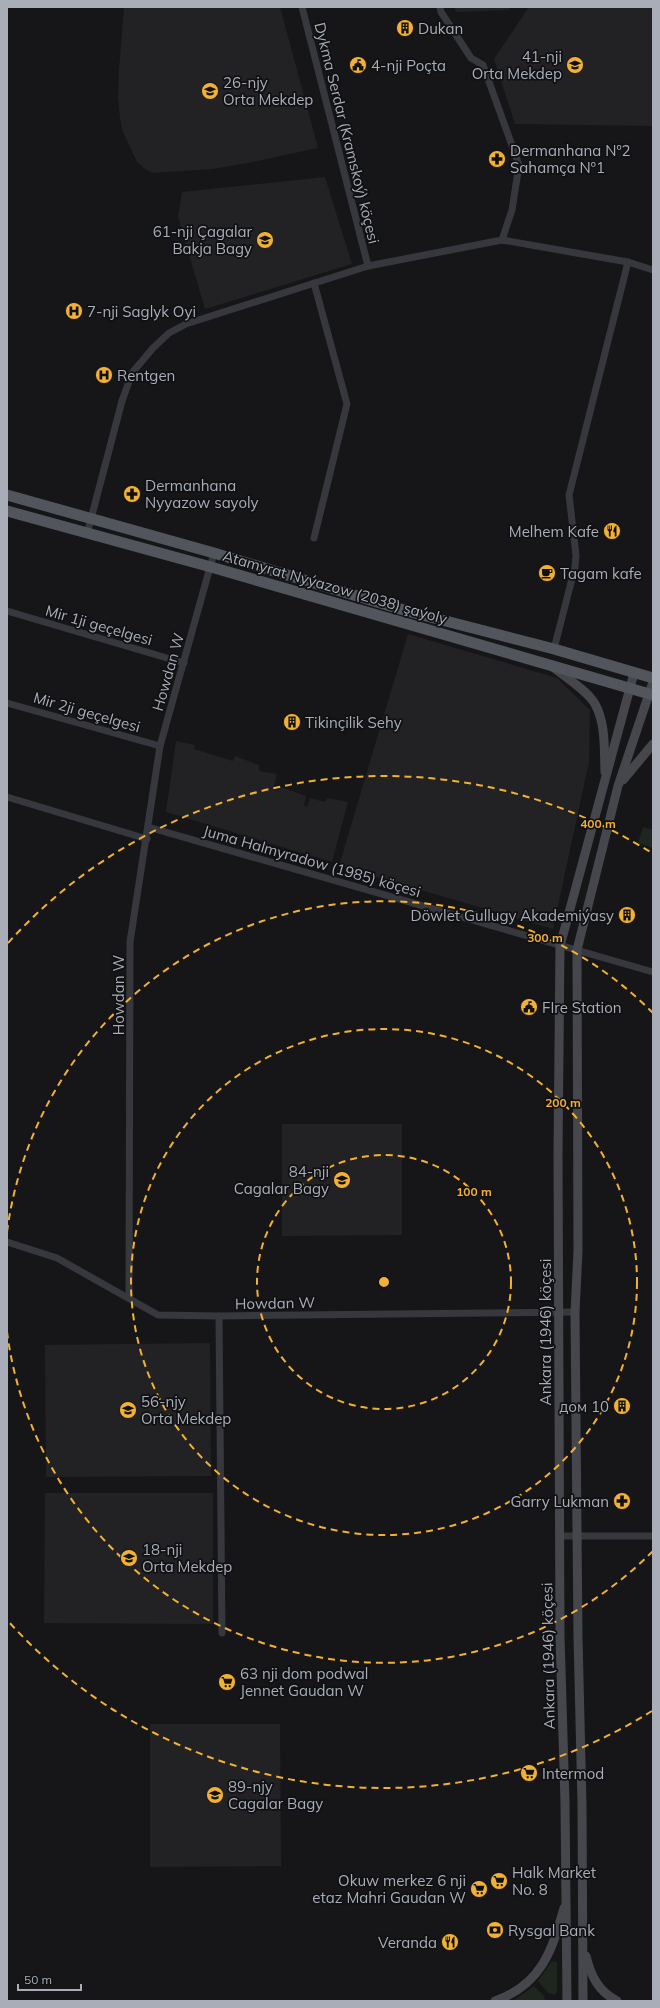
<svg xmlns="http://www.w3.org/2000/svg" width="660" height="2008" font-family="Mulish,sans-serif">
	<style>
		.built { fill: #222225 }
		.green { fill: #1e261f }
		.lines { fill: none; stroke-linecap: round; stroke-linejoin: round }
		.street { stroke: #37383d; stroke-width: 7 }
		.secondary { stroke: #45474d; stroke-width: 9 }
		.primary { stroke: #53555c; stroke-width: 11 }
		.ring { fill: none; stroke: #f2b134; stroke-width: 2; stroke-dasharray: 7 5 }
		.labels { text-anchor: middle; dominant-baseline: central; stroke-width: 3.5; stroke-linejoin: round; paint-order: stroke }
		.poi-label { font-size: 15px; fill: #a8adb8; stroke: #111113; text-anchor: start }
		.street-label { font-size: 15px; fill: #a8adb8; stroke: #111113 }
		.centre { fill: #f2b134; stroke: #111113; stroke-width: 2 }
		.ring-label { font-size: 12px; text-anchor: middle; font-weight: bold; fill: #f2b134; stroke: #111113; stroke-width: 3.5; stroke-linejoin: round; paint-order: stroke }
	</style>
	<rect width="100%" height="100%" fill="#161618"/>
	<g class="built">
		<polygon points="124,7 280,7 318,148 253,162 213,169 152,173 145,169 137,162 123,132 120,118 118,97 119,70"/>
		<polygon points="454,7 511,7 508,10 456,12"/>
		<polygon points="529,7 653,7 653,126 515,124 494,59"/>
		<polygon points="325,177 352,264 205,309 178,217 182,192"/>
		<polygon points="408,634 557,678 590,710 589,762 553,929 339,866"/>
		<polygon points="176,741 195,745 194,749 233,761 235,756 259,765 259,771 277,774 273,790 279,791 279,786 306,796 304,805 307,807 310,798 325,802 327,798 348,802 332,862 166,812"/>
		<polygon points="282,1124 402,1124 402,1235 282,1236"/>
		<polygon points="210,1343 211,1476 46,1477 45,1345"/>
		<polygon points="45,1493 213,1493 213,1624 44,1623"/>
		<polygon points="150,1724 280,1724 281,1866 150,1867"/>
	</g>
	<g class="green">
		<polygon points="643,827 653,830 653,848 638,843"/>
		<polygon points="552,1961 557,1962 557,1992 555,1995 548,1993 538,1981"/>
		<polygon points="534,1986 544,1996 545,2001 513,2001"/>
	</g>
	<g class="lines">
		<g class="street">
			<polyline points="302,7 368,266"/>
			<polyline points="440,7 441,12 471,58 483,65 519,165 512,210 502,240"/>
			<polyline points="87,534 122,401 132,373 153,348 169,333 186,324 368,266 502,240 628,262 653,270"/>
			<polyline points="314,538 347,404 314,283"/>
			<polyline points="7,611 184,663"/>
			<polyline points="554,649 575,567 576,555 569,495 628,262"/>
			<polyline points="7,703 160,746"/>
			<polyline points="7,797 147,839"/>
			<polyline points="148,827 653,972"/>
			<polyline points="7,1242 57,1258 158,1315 219,1316 575,1312"/>
			<polyline points="129,1297 130,942 160,746 214,553"/>
			<polyline points="219,1316 222,1633"/>
			<polyline points="560,1536 653,1536"/>
		</g>
		<g class="secondary">
			<path d="M553,667c12,10 35,24 42,37 11,20 9,45 10,68"/>
			<polyline points="623,780 653,744"/>
			<path d="M586,1956c5,20 12,35 31,45"/>
			<path d="M495,2001c46,-16 57,-50 69,-93"/>
			<polyline points="567,2001 565,1803 560,1636 558,1153 560,946 634,673"/>
			<polyline points="583,2001 582,1804 578,1637 575,1312 578,1251 577,950 618,786 653,682"/>
		</g>
		<g class="primary">
			<polyline points="7,495 214,553 407,611 554,649 653,678"/>
			<polyline points="7,511 211,567 653,695"/>
		</g>
	</g>
	<g class="ring">
		<circle cx="384" cy="1282" r="127"/>
		<circle cx="384" cy="1282" r="253"/>
		<path d="M653 1551A380 380 0 0 1 7 1332M7 1232A380 380 0 0 1 653 1013"/>
		<path d="M652 1711A506 506 0 0 1 8 1621M8 943A506 506 0 0 1 652 853"/>
	</g>
	<defs>
		<g id="building-disc" transform="scale(0.9)"><circle r="9.5" fill="#f2b134" stroke="#111113"/><path d="M-4-6H4V6H1V3H-1V6H-4ZM-2.5-4.3h1.7v1.8h-1.7ZM.8-4.3h1.7v1.8H.8ZM-2.5-1h1.7V.8h-1.7ZM.8-1h1.7V.8H.8Z" fill="#111"/></g>
		<g id="civic-disc" transform="scale(0.9)"><circle r="9.5" fill="#f2b134" stroke="#111113"/><path d="M-.6-6.5H3V-4.5H.6V-3L4-1V1h2V6H-6V1h2V-1L-.6-3ZM-1.2 2.5V6h2.4V2.5Z" fill="#111"/></g>
		<g id="school-disc" transform="scale(0.9)"><circle r="9.5" fill="#f2b134" stroke="#111113"/><path d="M0-5L7-2L0 1L-7-2ZM-4 1L0 2.5L4 1V4Q0 6-4 4Z" fill="#111"/></g>
		<g id="pharmacy-disc" transform="scale(0.9)"><circle r="9.5" fill="#f2b134" stroke="#111113"/><path d="M-2-6h4v4h4v4h-4v4h-4v-4h-4v-4h4Z" fill="#111"/></g>
		<g id="hospital-disc" transform="scale(0.9)"><circle r="9.5" fill="#f2b134" stroke="#111113"/><path d="M-5-5h3v3.5h4V-5h3V5h-3V1.5h-4V5h-3Z" fill="#111"/></g>
		<g id="restaurant-disc" transform="scale(0.9)"><circle r="9.5" fill="#f2b134" stroke="#111113"/><path d="M-5-6h1v4h1v-4h1v4h1v-4h1v5L-1.5 .5V6h-2V.5L-5-1ZM5-6V6H3V1.5H1.5Q1.5-4 5-6Z" fill="#111"/></g>
		<g id="cafe-disc" transform="scale(0.9)"><circle r="9.5" fill="#f2b134" stroke="#111113"/><path d="M-5.5-4.5H6V0H3Q3 3.5 0 3.5H-2.5Q-5.5 3.5-5.5 0ZM3-3.2v2h1.7v-2ZM-6 4.5H4V6H-6Z" fill="#111"/></g>
		<g id="supermarket-disc" transform="scale(0.9)"><circle r="9.5" fill="#f2b134" stroke="#111113"/><path d="M-6-5.5h2.5l.6 2H6L4.5 2H-2.5L-4.4-4H-6ZM-1.5 3.2a1.3 1.3 0 1 0 .1 0ZM3 3.2a1.3 1.3 0 1 0 .1 0Z" fill="#111"/></g>
		<g id="bank-disc" transform="scale(0.9)"><circle r="9.5" fill="#f2b134" stroke="#111113"/><path d="M-6-4H6V4H-6ZM0-2.3a2.3 2.3 0 1 0 0 4.6a2.3 2.3 0 1 0 0-4.6Z" fill="#111"/></g>
	</defs>
	<g fill-rule="evenodd">
		<use href="#building-disc" x="405" y="28"/>
		<use href="#civic-disc" x="358" y="65"/>
		<use href="#school-disc" x="575" y="65"/>
		<use href="#school-disc" x="210" y="91"/>
		<use href="#pharmacy-disc" x="497" y="159"/>
		<use href="#school-disc" x="265" y="240"/>
		<use href="#hospital-disc" x="74" y="311"/>
		<use href="#hospital-disc" x="104" y="375"/>
		<use href="#pharmacy-disc" x="132" y="494"/>
		<use href="#restaurant-disc" x="612" y="531"/>
		<use href="#cafe-disc" x="547" y="573"/>
		<use href="#building-disc" x="292" y="722"/>
		<use href="#building-disc" x="627" y="915"/>
		<use href="#civic-disc" x="529" y="1007"/>
		<use href="#school-disc" x="342" y="1180"/>
		<use href="#building-disc" x="622" y="1406"/>
		<use href="#school-disc" x="128" y="1410"/>
		<use href="#pharmacy-disc" x="622" y="1501"/>
		<use href="#school-disc" x="129" y="1558"/>
		<use href="#supermarket-disc" x="227" y="1682"/>
		<use href="#supermarket-disc" x="529" y="1773"/>
		<use href="#school-disc" x="215" y="1795"/>
		<use href="#supermarket-disc" x="499" y="1881"/>
		<use href="#supermarket-disc" x="479" y="1889"/>
		<use href="#bank-disc" x="495" y="1930"/>
		<use href="#restaurant-disc" x="450" y="1942"/>
	</g>
	<g class="labels">
		<g class="poi-label">
			<text x="418" y="28">Dukan</text>
			<text x="562" y="56" text-anchor="end">41-nji<tspan x="562" dy="17">Orta Mekdep</tspan></text>
			<text x="371" y="65">4-nji Poçta</text>
			<text x="223" y="82">26-njy<tspan x="223" dy="17">Orta Mekdep</tspan></text>
			<text x="510" y="150">Dermanhana Nº2<tspan x="510" dy="17">Sahamça Nº1</tspan></text>
			<text x="252" y="231" text-anchor="end">61-nji Çagalar<tspan x="252" dy="17">Bakja Bagy</tspan></text>
			<text x="87" y="311">7-nji Saglyk Oyi</text>
			<text x="117" y="375">Rentgen</text>
			<text x="145" y="485">Dermanhana<tspan x="145" dy="17">Nyyazow sayoly</tspan></text>
			<text x="599" y="531" text-anchor="end">Melhem Kafe</text>
			<text x="560" y="573">Tagam kafe</text>
			<text x="305" y="722">Tikinçilik Sehy</text>
			<text x="614" y="915" text-anchor="end">Döwlet Gullugy Akademiýasy</text>
			<text x="542" y="1007">FIre Station</text>
			<text x="329" y="1171" text-anchor="end">84-nji<tspan x="329" dy="17">Cagalar Bagy</tspan></text>
			<text x="141" y="1401">56-njy<tspan x="141" dy="17">Orta Mekdep</tspan></text>
			<text x="609" y="1406" text-anchor="end">дом 10</text>
			<text x="609" y="1501" text-anchor="end">Garry Lukman</text>
			<text x="142" y="1549">18-nji<tspan x="142" dy="17">Orta Mekdep</tspan></text>
			<text x="240" y="1673">63 nji dom podwal<tspan x="240" dy="17">Jennet Gaudan W</tspan></text>
			<text x="542" y="1773">Intermod</text>
			<text x="228" y="1786">89-njy<tspan x="228" dy="17">Cagalar Bagy</tspan></text>
			<text x="512" y="1872">Halk Market<tspan x="512" dy="17">No. 8</tspan></text>
			<text x="466" y="1880" text-anchor="end">Okuw merkez 6 nji<tspan x="466" dy="17">etaz Mahri Gaudan W</tspan></text>
			<text x="508" y="1930">Rysgal Bank</text>
			<text x="437" y="1942" text-anchor="end">Veranda</text>
		</g>
		<g class="street-label">
			<text transform="translate(347 133) rotate(76)">Dykma Serdar (Kramskoý) köçesi</text>
			<text transform="translate(335 587) rotate(16)">Atamyrat Nyýazow (2038) şaýoly</text>
			<text transform="translate(99 625) rotate(16)">Mir 1ji geçelgesi</text>
			<text transform="translate(168 672) rotate(-74)">Howdan W</text>
			<text transform="translate(87 712) rotate(16)">Mir 2ji geçelgesi</text>
			<text transform="translate(312 861) rotate(16)">Juma Halmyradow (1985) köçesi</text>
			<text transform="translate(118 995) rotate(-90)">Howdan W</text>
			<text transform="translate(275 1303) rotate(-1)">Howdan W</text>
			<text transform="translate(545 1332) rotate(-90)">Ankara (1946) köçesi</text>
			<text transform="translate(548 1656) rotate(-91)">Ankara (1946) köçesi</text>
		</g>
	</g>
	<circle cx="384" cy="1282" r="6" class="centre"/>
	<g class="ring-label">
		<text x="598" y="828">400 m</text>
		<text x="545" y="942">300 m</text>
		<text x="563" y="1107">200 m</text>
		<text x="474" y="1196">100 m</text>
	</g>
	<rect width="660" height="2008" fill="none" stroke="#a8adb8" stroke-width="16"/>
	<path d="M18 1984v6h63v-6" fill="none" stroke="#a8adb8" stroke-width="2"/>
	<text x="24" y="1984" font-size="12" fill="#a8adb8" stroke="#111113" stroke-width="3" paint-order="stroke">50 m</text>
</svg>
